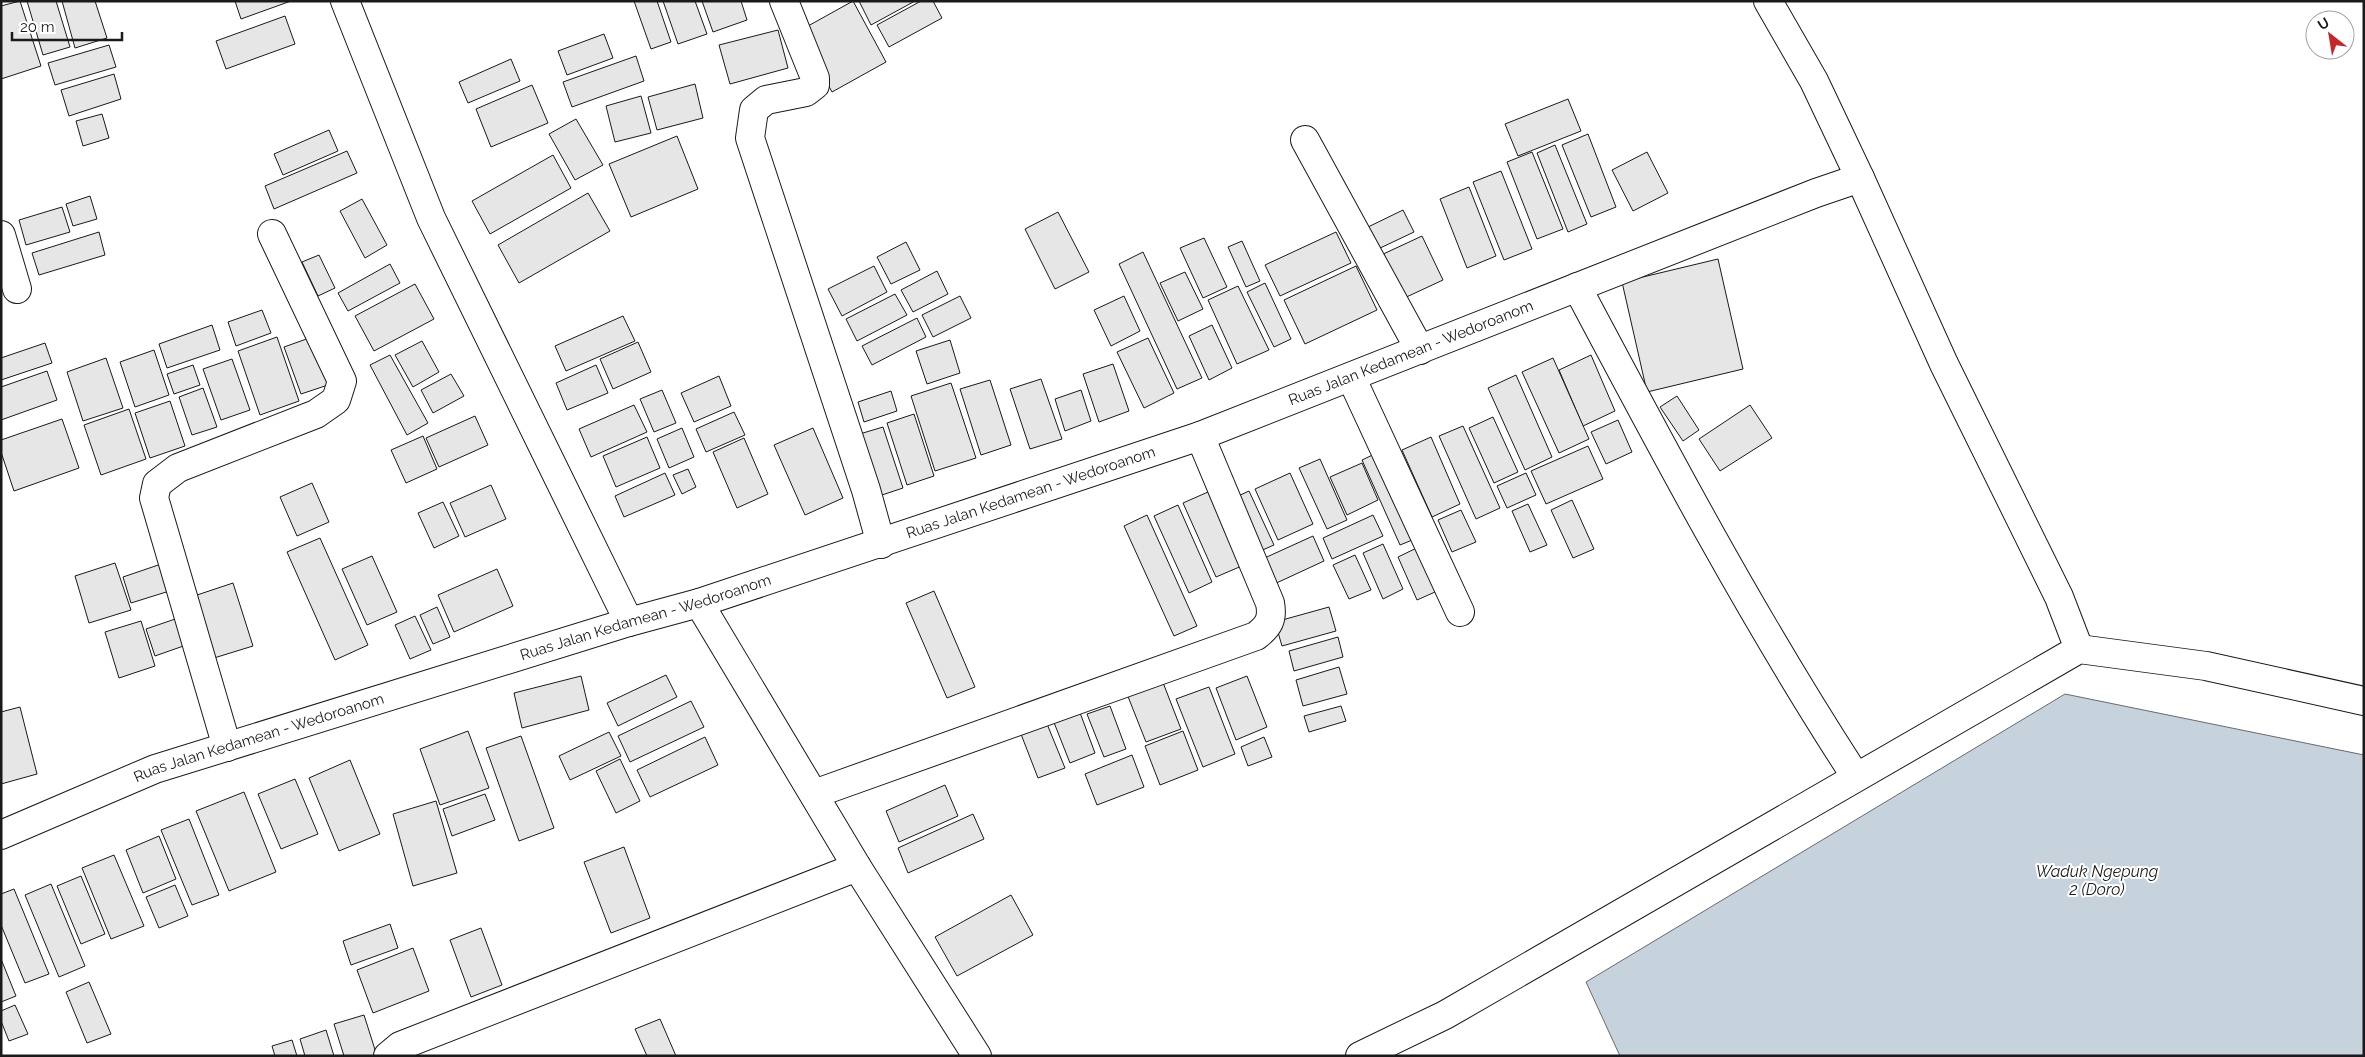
<svg xmlns="http://www.w3.org/2000/svg" width="2365" height="1057" font-family="Raleway,sans-serif">
	<style>
		.water { fill: #c6d2dc; stroke: #6a6a6a }
		.building { fill: #e6e6e6; stroke: #1a1a1a }
		.lines { fill: none; stroke-linecap: round; stroke-linejoin: round }
		.street-casing { stroke: #1a1a1a; stroke-width: 30 }
		.secondary-casing { stroke: #1a1a1a; stroke-width: 30 }
		.street { stroke: #fff; stroke-width: 28 }
		.secondary { stroke: #fff; stroke-width: 28 }
		.labels { text-anchor: middle; dominant-baseline: central; stroke-width: 4; stroke-linejoin: round; paint-order: stroke }
		.street-label { font-size: 15px; fill: #1a1a1a; stroke: #fff }
		.water-label { font-size: 16px; font-style: italic; fill: #1a1a1a; stroke: #fff }
	</style>
	<rect width="100%" height="100%" fill="#fff"/>
	<polygon class="water" points="2065,694 2364,755 2364,1056 1620,1056 1586,982"/>
	<g class="building">
		<polygon points="20,1 41,66 1,79 1,6"/>
		<polygon points="27,1 56,1 70,47 43,55"/>
		<polygon points="62,1 95,1 107,38 75,48"/>
		<polygon points="235,1 291,1 241,19"/>
		<polygon points="634,1 657,1 671,42 651,49"/>
		<polygon points="663,1 695,1 707,34 678,44"/>
		<polygon points="702,1 741,1 747,20 713,32"/>
		<polygon points="853,1 886,62 832,92 799,31"/>
		<polygon points="859,1 915,1 871,25"/>
		<polygon points="921,1 933,1 942,18 889,47 877,25"/>
		<polygon points="285,16 295,44 226,69 216,41"/>
		<polygon points="778,30 788,68 730,84 719,45"/>
		<polygon points="604,34 613,58 567,75 558,51"/>
		<polygon points="109,45 116,67 55,85 48,63"/>
		<polygon points="636,56 644,81 572,107 563,82"/>
		<polygon points="511,59 520,81 468,103 459,82"/>
		<polygon points="114,74 121,99 69,116 61,90"/>
		<polygon points="695,84 703,118 657,130 648,97"/>
		<polygon points="532,85 548,123 491,147 476,109"/>
		<polygon points="641,96 651,133 615,142 606,106"/>
		<polygon points="1568,99 1581,131 1518,156 1505,124"/>
		<polygon points="102,114 109,138 83,146 76,121"/>
		<polygon points="576,119 603,165 575,180 549,134"/>
		<polygon points="329,130 338,151 283,175 274,154"/>
		<polygon points="1588,134 1616,207 1591,217 1562,145"/>
		<polygon points="677,136 698,189 631,217 609,164"/>
		<polygon points="1555,145 1587,224 1568,232 1537,153"/>
		<polygon points="347,151 357,173 274,209 265,186"/>
		<polygon points="1532,152 1563,229 1537,239 1507,162"/>
		<polygon points="1647,152 1668,193 1633,211 1612,170"/>
		<polygon points="553,155 571,188 490,234 472,201"/>
		<polygon points="1501,171 1532,249 1504,260 1473,182"/>
		<polygon points="1469,187 1496,256 1467,268 1440,199"/>
		<polygon points="588,193 610,231 519,283 498,245"/>
		<polygon points="90,196 97,219 73,226 66,204"/>
		<polygon points="362,199 387,245 365,258 340,211"/>
		<polygon points="62,207 70,232 26,245 19,220"/>
		<polygon points="1403,210 1414,232 1376,250 1366,228"/>
		<polygon points="1058,212 1089,272 1055,289 1025,229"/>
		<polygon points="99,232 105,255 39,275 32,253"/>
		<polygon points="1336,232 1351,263 1280,296 1265,265"/>
		<polygon points="1422,236 1443,280 1400,300 1379,256"/>
		<polygon points="1204,238 1227,287 1203,298 1180,248"/>
		<polygon points="1242,241 1260,281 1246,287 1228,247"/>
		<polygon points="906,242 920,270 891,284 877,257"/>
		<polygon points="1143,252 1202,378 1177,389 1119,264"/>
		<polygon points="319,255 335,288 318,296 302,262"/>
		<polygon points="1718,259 1743,369 1647,392 1622,282"/>
		<polygon points="390,264 400,283 348,311 338,293"/>
		<polygon points="874,266 887,292 842,316 828,289"/>
		<polygon points="1356,266 1377,310 1305,344 1284,300"/>
		<polygon points="937,271 948,294 913,312 901,290"/>
		<polygon points="1185,272 1203,309 1178,321 1160,283"/>
		<polygon points="1265,283 1291,339 1274,347 1247,292"/>
		<polygon points="415,284 434,319 374,351 355,316"/>
		<polygon points="1238,286 1269,350 1237,364 1208,300"/>
		<polygon points="895,294 907,315 857,341 846,319"/>
		<polygon points="960,296 971,318 933,337 922,315"/>
		<polygon points="1124,296 1140,331 1111,346 1094,310"/>
		<polygon points="262,310 271,333 236,346 228,322"/>
		<polygon points="623,316 635,341 566,371 555,346"/>
		<polygon points="917,318 926,337 872,365 862,346"/>
		<polygon points="212,325 220,350 167,368 159,344"/>
		<polygon points="1212,325 1232,368 1209,380 1189,336"/>
		<polygon points="315,336 331,384 301,394 284,347"/>
		<polygon points="277,337 299,401 260,415 238,351"/>
		<polygon points="1148,338 1174,393 1144,408 1117,352"/>
		<polygon points="950,340 960,373 927,384 916,351"/>
		<polygon points="422,341 439,372 413,387 395,355"/>
		<polygon points="638,342 651,372 613,389 600,359"/>
		<polygon points="45,343 52,363 1,380 1,358"/>
		<polygon points="154,350 169,395 135,407 120,362"/>
		<polygon points="390,355 428,423 407,435 370,365"/>
		<polygon points="1591,355 1615,411 1583,426 1559,370"/>
		<polygon points="106,358 123,408 83,421 67,372"/>
		<polygon points="1553,358 1589,439 1559,453 1522,372"/>
		<polygon points="232,359 250,410 221,420 203,369"/>
		<polygon points="1113,364 1129,411 1099,422 1083,374"/>
		<polygon points="193,365 200,385 174,394 167,374"/>
		<polygon points="596,365 608,393 567,410 556,383"/>
		<polygon points="47,371 57,400 1,420 1,387"/>
		<polygon points="451,374 464,396 433,413 421,390"/>
		<polygon points="1516,375 1552,457 1525,470 1488,388"/>
		<polygon points="719,376 731,406 694,422 681,393"/>
		<polygon points="1041,379 1062,439 1030,449 1010,389"/>
		<polygon points="990,380 1011,445 981,455 960,389"/>
		<polygon points="951,383 976,458 935,471 911,396"/>
		<polygon points="203,388 217,427 192,435 179,397"/>
		<polygon points="662,390 676,423 654,432 640,399"/>
		<polygon points="1081,390 1091,421 1065,431 1055,399"/>
		<polygon points="891,391 897,411 864,422 858,402"/>
		<polygon points="1677,396 1699,430 1683,441 1660,407"/>
		<polygon points="170,401 185,446 150,458 135,413"/>
		<polygon points="634,405 647,432 591,457 579,429"/>
		<polygon points="1750,405 1772,438 1720,471 1699,439"/>
		<polygon points="129,409 146,459 101,475 84,425"/>
		<polygon points="734,412 745,435 706,452 696,429"/>
		<polygon points="914,414 934,476 907,485 887,423"/>
		<polygon points="475,416 488,445 439,467 426,438"/>
		<polygon points="1493,417 1518,472 1494,483 1469,428"/>
		<polygon points="62,419 79,468 14,491 1,452 1,440"/>
		<polygon points="1618,420 1632,452 1606,464 1591,432"/>
		<polygon points="1463,426 1500,508 1476,519 1439,436"/>
		<polygon points="883,427 903,488 873,498 853,436"/>
		<polygon points="682,428 694,457 669,468 657,439"/>
		<polygon points="813,428 843,498 805,515 774,445"/>
		<polygon points="423,436 437,469 406,483 391,450"/>
		<polygon points="647,437 660,468 616,487 603,456"/>
		<polygon points="1431,437 1460,504 1432,517 1402,450"/>
		<polygon points="744,438 768,494 737,508 713,452"/>
		<polygon points="1588,446 1603,479 1546,504 1531,471"/>
		<polygon points="1383,450 1422,536 1400,545 1362,460"/>
		<polygon points="1320,459 1347,520 1327,529 1299,468"/>
		<polygon points="1362,463 1378,500 1347,515 1330,477"/>
		<polygon points="688,469 696,487 682,494 673,475"/>
		<polygon points="665,473 675,495 624,517 615,496"/>
		<polygon points="1290,473 1313,524 1278,540 1255,489"/>
		<polygon points="1526,473 1536,495 1507,508 1497,486"/>
		<polygon points="312,483 329,522 297,536 280,497"/>
		<polygon points="491,485 506,519 465,537 450,503"/>
		<polygon points="1217,488 1251,562 1216,577 1183,503"/>
		<polygon points="1249,491 1274,545 1258,552 1234,498"/>
		<polygon points="1572,500 1594,549 1573,558 1551,510"/>
		<polygon points="443,502 459,536 434,548 418,513"/>
		<polygon points="1528,504 1547,545 1530,552 1512,511"/>
		<polygon points="1178,505 1212,582 1189,593 1154,516"/>
		<polygon points="1461,510 1476,542 1452,552 1438,520"/>
		<polygon points="1147,515 1197,626 1174,636 1124,526"/>
		<polygon points="1373,515 1383,536 1332,559 1323,538"/>
		<polygon points="1313,536 1324,561 1270,586 1258,561"/>
		<polygon points="320,538 368,645 335,660 287,552"/>
		<polygon points="1383,544 1403,589 1383,599 1363,553"/>
		<polygon points="1425,544 1444,588 1417,600 1398,557"/>
		<polygon points="1355,555 1371,590 1349,599 1333,565"/>
		<polygon points="372,556 397,612 367,625 342,569"/>
		<polygon points="170,561 179,588 131,603 123,577"/>
		<polygon points="115,563 131,610 89,623 75,576"/>
		<polygon points="497,569 513,606 454,632 438,595"/>
		<polygon points="233,583 253,646 214,658 194,596"/>
		<polygon points="934,591 975,687 947,698 906,603"/>
		<polygon points="437,607 450,637 433,644 420,615"/>
		<polygon points="1329,607 1336,631 1282,646 1275,622"/>
		<polygon points="415,616 431,650 410,659 395,625"/>
		<polygon points="181,617 189,644 155,656 146,629"/>
		<polygon points="141,621 155,666 119,678 105,632"/>
		<polygon points="1338,637 1343,657 1294,671 1289,651"/>
		<polygon points="1339,667 1347,694 1303,706 1296,680"/>
		<polygon points="666,675 677,697 618,726 607,703"/>
		<polygon points="581,676 589,710 522,728 514,693"/>
		<polygon points="1247,676 1267,727 1236,740 1216,688"/>
		<polygon points="1162,680 1181,729 1146,742 1127,694"/>
		<polygon points="1209,687 1235,754 1203,767 1176,699"/>
		<polygon points="691,701 704,727 630,762 618,736"/>
		<polygon points="1110,706 1126,749 1104,757 1087,714"/>
		<polygon points="1341,706 1346,721 1309,732 1304,716"/>
		<polygon points="20,707 37,774 1,784 1,712"/>
		<polygon points="1079,710 1095,753 1070,763 1053,720"/>
		<polygon points="1045,719 1065,768 1038,778 1019,729"/>
		<polygon points="468,731 489,788 440,805 420,749"/>
		<polygon points="1183,731 1198,770 1160,785 1145,746"/>
		<polygon points="609,732 621,756 570,780 559,756"/>
		<polygon points="521,736 554,828 519,841 486,748"/>
		<polygon points="705,737 718,765 650,797 637,770"/>
		<polygon points="1264,737 1272,757 1248,766 1241,747"/>
		<polygon points="1132,755 1144,787 1097,805 1085,774"/>
		<polygon points="620,759 640,801 616,813 596,771"/>
		<polygon points="350,760 380,834 339,851 309,778"/>
		<polygon points="295,779 318,834 281,849 258,794"/>
		<polygon points="945,785 958,816 899,842 886,811"/>
		<polygon points="244,792 276,872 229,891 196,811"/>
		<polygon points="485,794 495,820 452,836 443,809"/>
		<polygon points="436,801 457,873 413,886 393,814"/>
		<polygon points="973,814 984,839 908,873 898,848"/>
		<polygon points="189,819 219,895 192,905 161,830"/>
		<polygon points="159,836 176,879 143,893 126,850"/>
		<polygon points="624,847 650,918 611,933 584,862"/>
		<polygon points="114,855 144,926 111,939 82,868"/>
		<polygon points="81,876 105,934 81,944 57,886"/>
		<polygon points="51,884 85,966 59,977 25,895"/>
		<polygon points="175,885 188,916 159,928 146,897"/>
		<polygon points="14,889 49,974 25,983 1,925 1,894"/>
		<polygon points="1011,895 1033,935 957,976 935,937"/>
		<polygon points="390,924 398,948 351,965 343,941"/>
		<polygon points="481,928 502,985 471,997 450,940"/>
		<polygon points="413,948 429,991 373,1013 357,970"/>
		<polygon points="1,959 16,996 1,1002"/>
		<polygon points="89,982 111,1034 87,1043 66,992"/>
		<polygon points="15,1005 28,1034 9,1041 1,1021 1,1011"/>
		<polygon points="364,1015 377,1056 344,1056 334,1024"/>
		<polygon points="660,1019 676,1056 647,1056 635,1029"/>
		<polygon points="326,1030 334,1056 305,1056 300,1039"/>
		<polygon points="292,1040 297,1056 275,1056 272,1046"/>
	</g>
	<g class="lines">
		<g class="street-casing">
			<g id="street">
				<polyline points="345,1 431,218 629,622"/>
				<polyline points="784,1 815,78 815,85 806,92 766,100 754,110 750,138 866,490 881,544"/>
				<polyline points="1305,140 1420,350"/>
				<polyline points="1860,178 1944,364 2059,597 2079,649"/>
				<polyline points="1,235 17,289"/>
				<path d="M1577,287c88,166 176,332 279,490"/>
				<polyline points="1351,377 1460,612"/>
				<polyline points="699,603 857,867 977,1056"/>
				<polyline points="227,747 154,498 157,484 178,468 316,414 336,400 342,381 272,234"/>
				<path d="M814,794l442,-158c13,-10 17,-17 14,-33l-70,-167"/>
				<polyline points="388,1056 400,1046 857,867"/>
				<polyline points="1360,1056 1445,1015 2079,649 2206,666 2364,701"/>
			</g>
		</g>
		<g class="secondary-casing">
			<g id="secondary">
				<path id="s1" d="M1,835l154,-66 474,-147 70,-19 501,-167 616,-243 44,-15 -46,-97 -46,-80"/>
			</g>
		</g>
		<use href="#street" class="street"/>
		<use href="#secondary" class="secondary"/>
	</g>
	<g class="labels">
		<g class="street-label">
			<text stroke="none"><textPath href="#s1" startOffset="1491">Ruas Jalan Kedamean - Wedoroanom</textPath></text>
			<text stroke="none"><textPath href="#s1" startOffset="1086">Ruas Jalan Kedamean - Wedoroanom</textPath></text>
			<text stroke="none"><textPath href="#s1" startOffset="681">Ruas Jalan Kedamean - Wedoroanom</textPath></text>
			<text stroke="none"><textPath href="#s1" startOffset="276">Ruas Jalan Kedamean - Wedoroanom</textPath></text>
		</g>
		<g class="water-label">
			<text x="2097" y="871">Waduk Ngepung<tspan x="2097" dy="18">2 (Doro)</tspan></text>
		</g>
	</g>
	<rect width="2365" height="1057" fill="none" stroke="#1a1a1a" stroke-width="5"/>
	<g transform="translate(2330 35) rotate(329)"><circle r="24" fill="#ffffff" stroke="#a3a3a3"/>
	<path d="M0-4L9 19L0 12L-9 19Z" fill="#c62828"/>
	<text y="-8" font-size="14" font-weight="bold" text-anchor="middle" fill="#1a1a1a">U</text>
	</g>
	<path d="M12 32v8h110v-8" fill="none" stroke="#1a1a1a" stroke-width="2.5"/>
	<text x="20" y="32" font-size="15" fill="#1a1a1a" stroke="#ffffff" stroke-width="4" paint-order="stroke">20 m</text>
</svg>
